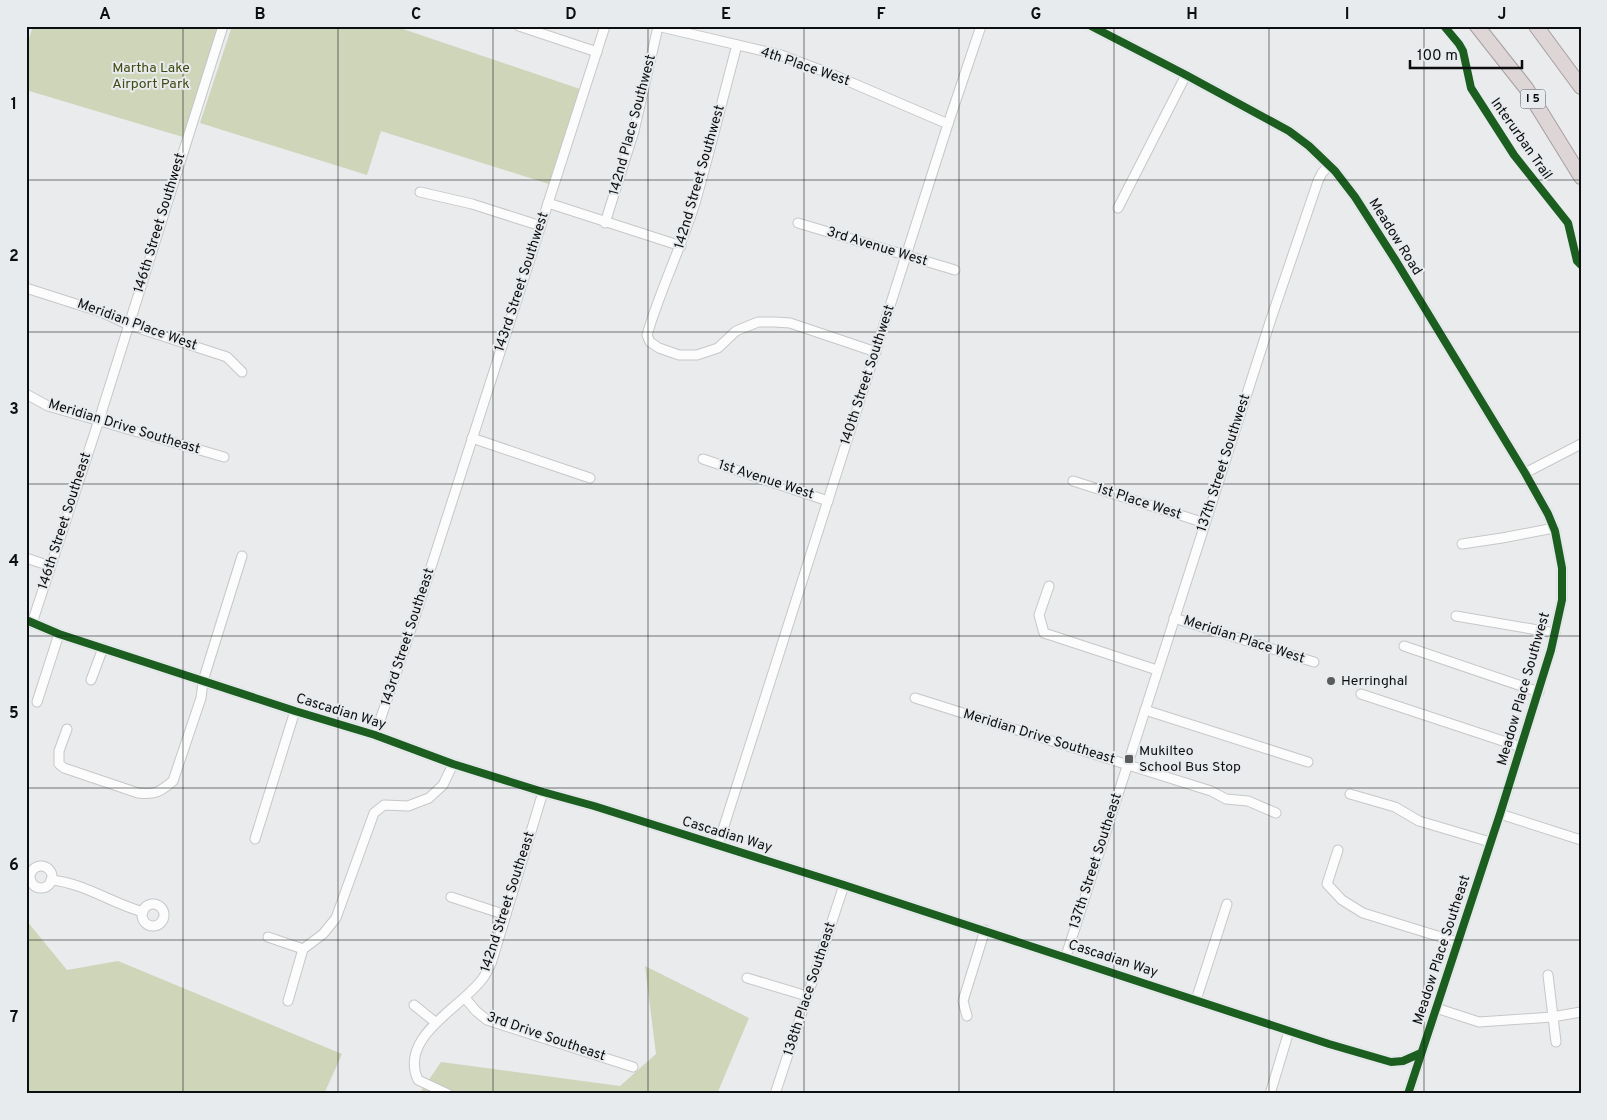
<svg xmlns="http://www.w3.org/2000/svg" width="1607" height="1120" font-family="Overpass,sans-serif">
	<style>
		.green { fill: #ced5b9 }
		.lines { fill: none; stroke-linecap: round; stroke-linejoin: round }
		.minor-casing { stroke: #c6c7c8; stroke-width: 11 }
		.highway-casing { stroke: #a69fa0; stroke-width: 16 }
		.minor { stroke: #fcfcfc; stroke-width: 9 }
		.highway { stroke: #ded5d6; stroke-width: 14 }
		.cycleway-casing { stroke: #e8ebee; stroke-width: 11 }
		.cycleway { stroke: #1b5e20; stroke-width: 8 }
		.grid { fill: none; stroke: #0d0e0f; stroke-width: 1; stroke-opacity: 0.55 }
		.poi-dot { fill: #5a5b5d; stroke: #e8ebee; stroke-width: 2 }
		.labels { text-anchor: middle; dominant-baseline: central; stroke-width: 4; stroke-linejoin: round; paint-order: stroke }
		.shield { fill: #e8ebee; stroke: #4f5052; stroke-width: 1 }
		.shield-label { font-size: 12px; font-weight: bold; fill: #0d0e0f }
		.street-label { font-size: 14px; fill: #0d0e0f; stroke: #e8ebee }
		.park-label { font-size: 14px; fill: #414a10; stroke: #e8ebee }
		.poi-label { font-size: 14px; fill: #0d0e0f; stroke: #e8ebee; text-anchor: start }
		.neatline { fill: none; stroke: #0d0e0f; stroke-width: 2 }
		.grid-label { font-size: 16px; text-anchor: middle; font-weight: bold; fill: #0d0e0f }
	</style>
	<rect width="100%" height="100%" fill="#e9ebed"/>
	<g class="green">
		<polygon points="33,26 219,26 183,137 26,90 26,48"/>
		<polygon points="232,26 394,26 580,89 549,184 381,131 367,175 200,123"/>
		<polygon points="26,920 67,970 118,961 342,1054 324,1094 26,1094"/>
		<polygon points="645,966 749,1018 717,1094 419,1094 441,1062 620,1086 656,1054"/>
	</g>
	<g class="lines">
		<g class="minor-casing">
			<g id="minor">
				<polyline points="519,26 597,52"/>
				<polyline points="657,26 781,55 836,76 948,124"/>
				<polyline points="1091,26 1186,75 1289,131 1309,146 1335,171 1355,197 1396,261 1525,473 1548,514 1555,531 1562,568 1562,600 1551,650 1500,814 1408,1094"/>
				<path d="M737,45c-14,52 -27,106 -42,158 -14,45 -35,87 -48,132l3,7 9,6 20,7h18l21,-7 18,-17 22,-9h17l15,1 86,29"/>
				<polyline points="420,192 472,204 541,226"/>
				<polyline points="548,203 681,246"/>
				<polyline points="1118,208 1186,75"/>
				<polyline points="605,223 634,131 658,27"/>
				<polyline points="798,223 955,270"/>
				<polyline points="26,288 101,312 129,325 227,357 242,372"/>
				<polyline points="26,394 48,406 224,457"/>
				<polyline points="472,438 590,478"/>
				<polyline points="703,459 828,501"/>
				<polyline points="1525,473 1581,444"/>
				<polyline points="1073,481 1205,523"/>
				<polyline points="1462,544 1502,538 1554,528"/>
				<polyline points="26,558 50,566"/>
				<polyline points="1049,586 1039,615 1044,633 1157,670"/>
				<polyline points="1456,616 1555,633"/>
				<polyline points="1174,618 1314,662"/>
				<polyline points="26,620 59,634 295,711 375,735 453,764 543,792 594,806 844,885 1329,1044 1391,1062 1403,1061 1421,1053"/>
				<polyline points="32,623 99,420 223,26"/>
				<polyline points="1404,646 1539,692"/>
				<polyline points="91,680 103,648"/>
				<polyline points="1361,694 1521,747"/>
				<polyline points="915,698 1211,791 1226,799 1248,801 1276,813"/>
				<polyline points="37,702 59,634"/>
				<polyline points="1145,710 1308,762"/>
				<path d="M67,729l-8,22v13l5,4 74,25c17,2 22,-1 35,-12l28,-83 2,-17 39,-125"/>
				<polyline points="375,735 413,623 605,26"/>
				<polyline points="1350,794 1395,807 1419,821 1490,842"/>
				<polyline points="1500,814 1581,840"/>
				<polyline points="255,839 295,711"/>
				<polyline points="718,845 948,124 981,26"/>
				<polyline points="1338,850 1327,884 1342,900 1363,913 1457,942"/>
				<circle cx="41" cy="877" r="11"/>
				<path d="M51,880c33,3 60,23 92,32"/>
				<polyline points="451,897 506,915"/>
				<circle cx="153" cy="915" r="11"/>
				<polyline points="268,937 303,949"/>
				<polyline points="1066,956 1271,319 1318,181 1322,173 1329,165"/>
				<polyline points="1548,975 1556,1042"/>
				<polyline points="747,978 807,996"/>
				<polyline points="465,998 476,1011 487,1020 633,1067"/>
				<polyline points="1196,1000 1227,904"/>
				<polyline points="288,1001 303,949 323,934 336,918 374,813 384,805 408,806 429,798 443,785 453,764"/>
				<polyline points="414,1005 435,1022"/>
				<polyline points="1436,1008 1479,1022 1552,1017 1581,1012"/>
				<polyline points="967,1016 963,1001 985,930"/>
				<path d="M448,1094l-30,-14c-20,-44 45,-73 65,-102 3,-4 5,-9 8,-14l52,-172"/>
				<polyline points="775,1094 844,885"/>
				<polyline points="1270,1094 1289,1031"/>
			</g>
		</g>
		<g class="highway-casing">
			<g id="highway">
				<polyline points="1477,26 1526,88 1581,177"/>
				<polyline points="1536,26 1581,87"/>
			</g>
		</g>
		<use href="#minor" class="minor"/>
		<use href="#highway" class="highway"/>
		<g class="cycleway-casing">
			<g id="cycleway">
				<polyline points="1091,26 1186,75 1289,131 1309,146 1335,171 1355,197 1396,261 1525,473 1548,514 1555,531 1562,568 1562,600 1551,650 1500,814 1408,1094"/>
				<polyline points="1444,26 1459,44 1463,51 1471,88 1514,155 1568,223 1577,261 1581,265"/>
				<polyline points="26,620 59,634 295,711 375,735 453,764 543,792 594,806 844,885 1329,1044 1391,1062 1403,1061 1421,1053"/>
			</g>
		</g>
		<use href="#cycleway" class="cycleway"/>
	</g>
	<path class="grid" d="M183,26v1068M338,26v1068M493,26v1068M648,26v1068M804,26v1068M959,26v1068M1114,26v1068M1269,26v1068M1424,26v1068M26,180h1555M26,332h1555M26,484h1555M26,636h1555M26,788h1555M26,940h1555"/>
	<g class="poi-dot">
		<circle cx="1331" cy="681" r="5"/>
		<rect x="1124" y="754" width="10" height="10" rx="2.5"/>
	</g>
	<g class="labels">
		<rect class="shield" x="1520.5" y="89.5" width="25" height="19" rx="4"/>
		<g class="shield-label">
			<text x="1533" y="99">I 5</text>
		</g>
		<g class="street-label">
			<text transform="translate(805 67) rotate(19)">4th Place West</text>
			<text transform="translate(633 125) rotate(-75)">142nd Place Southwest</text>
			<text transform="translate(1521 139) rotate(55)">Interurban Trail</text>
			<text transform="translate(700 177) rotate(-74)">142nd Street Southwest</text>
			<text transform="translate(160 223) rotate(-73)">146th Street Southwest</text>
			<text transform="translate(1395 237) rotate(58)">Meadow Road</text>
			<text transform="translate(877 247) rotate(17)">3rd Avenue West</text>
			<text transform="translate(522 282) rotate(-72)">143rd Street Southwest</text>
			<text transform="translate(137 325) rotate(20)">Meridian Place West</text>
			<text transform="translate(868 375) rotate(-72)">140th Street Southwest</text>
			<text transform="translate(124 427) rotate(17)">Meridian Drive Southeast</text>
			<text transform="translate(1224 463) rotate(-72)">137th Street Southwest</text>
			<text transform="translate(766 480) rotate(18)">1st Avenue West</text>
			<text transform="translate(1139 502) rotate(18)">1st Place West</text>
			<text transform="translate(65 521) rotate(-72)">146th Street Southeast</text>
			<text transform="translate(408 637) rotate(-72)">143rd Street Southeast</text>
			<text transform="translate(1244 640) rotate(18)">Meridian Place West</text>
			<text transform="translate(1524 689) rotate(-74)">Meadow Place Southwest</text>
			<text transform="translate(341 712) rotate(17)">Cascadian Way</text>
			<text transform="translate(1039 737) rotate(17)">Meridian Drive Southeast</text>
			<text transform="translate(727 835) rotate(17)">Cascadian Way</text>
			<text transform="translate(1096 861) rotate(-72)">137th Street Southeast</text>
			<text transform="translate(508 902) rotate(-72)">142nd Street Southeast</text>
			<text transform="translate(1442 950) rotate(-72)">Meadow Place Southeast</text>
			<text transform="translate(1113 959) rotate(18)">Cascadian Way</text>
			<text transform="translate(810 989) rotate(-72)">138th Place Southeast</text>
			<text transform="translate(546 1037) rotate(19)">3rd Drive Southeast</text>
		</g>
		<g class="park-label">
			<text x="151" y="68">Martha Lake<tspan x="151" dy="16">Airport Park</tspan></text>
		</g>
		<g class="poi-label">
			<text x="1341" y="681">Herringhal</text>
			<text x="1139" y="751">Mukilteo<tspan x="1139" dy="16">School Bus Stop</tspan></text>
		</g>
	</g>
	<rect width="1607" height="1120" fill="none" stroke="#e8ebee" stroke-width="55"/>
	<path d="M1410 60v8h112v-8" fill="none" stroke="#0d0e0f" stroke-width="2.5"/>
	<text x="1417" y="60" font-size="15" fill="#0d0e0f" stroke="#e8ebee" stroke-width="4" paint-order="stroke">100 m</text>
	<rect x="28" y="28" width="1552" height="1064" class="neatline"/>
	<g class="grid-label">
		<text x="105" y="19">A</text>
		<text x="260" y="19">B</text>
		<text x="416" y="19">C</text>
		<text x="571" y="19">D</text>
		<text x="726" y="19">E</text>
		<text x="881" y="19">F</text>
		<text x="1036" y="19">G</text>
		<text x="1192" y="19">H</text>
		<text x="1347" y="19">I</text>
		<text x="1502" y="19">J</text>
		<text x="14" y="109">1</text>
		<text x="14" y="261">2</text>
		<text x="14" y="414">3</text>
		<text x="14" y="566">4</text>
		<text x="14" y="718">5</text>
		<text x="14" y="870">6</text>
		<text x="14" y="1022">7</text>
	</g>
</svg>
